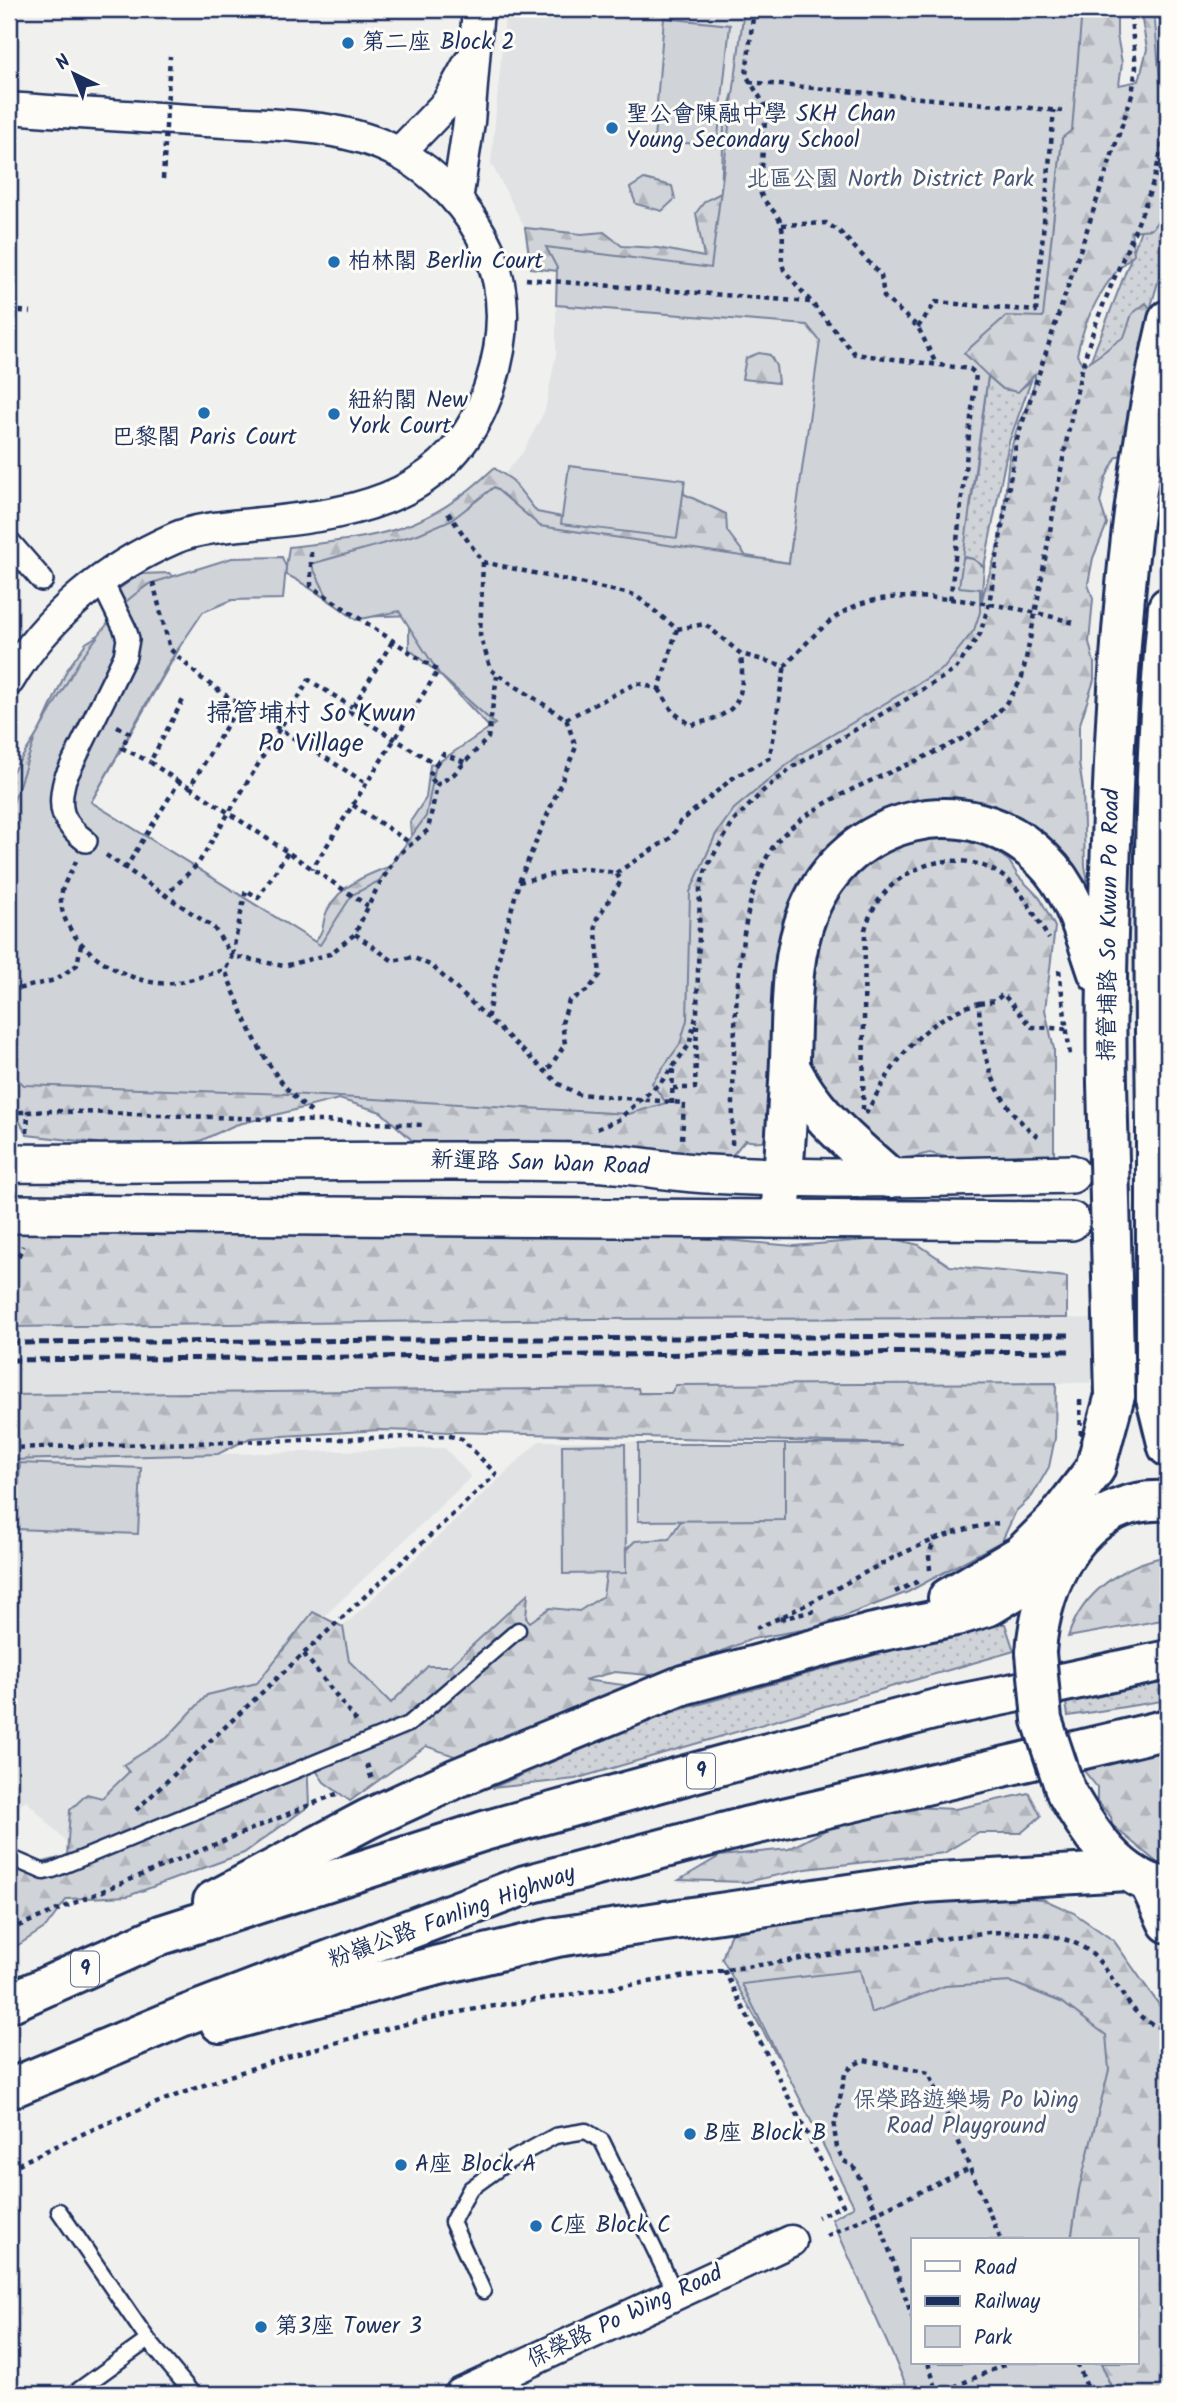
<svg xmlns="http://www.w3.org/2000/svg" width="1177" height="2403" font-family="Kalam,'LXGW WenKai TC',sans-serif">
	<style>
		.built { fill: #e0e2e3 }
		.grass { fill: url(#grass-dots); stroke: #76819b; stroke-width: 2 }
		.forest { fill: url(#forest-firs); stroke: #76819b; stroke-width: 2 }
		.park { fill: #d0d3d8; stroke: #76819b; stroke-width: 2 }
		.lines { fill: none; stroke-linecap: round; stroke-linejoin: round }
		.service-casing { stroke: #1b2f5e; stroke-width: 19 }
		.pedestrian-casing { stroke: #1b2f5e; stroke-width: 26 }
		.minor-casing { stroke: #1b2f5e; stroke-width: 35 }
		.tertiary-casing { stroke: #1b2f5e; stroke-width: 42 }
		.secondary-casing { stroke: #1b2f5e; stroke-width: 44 }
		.motorway-casing { stroke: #1b2f5e; stroke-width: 44 }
		.path { stroke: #1b2f5e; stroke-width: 4.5; stroke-dasharray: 5 5; stroke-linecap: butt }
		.service { stroke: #fdfcf7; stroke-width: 14 }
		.pedestrian { stroke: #fdfcf7; stroke-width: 21 }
		.minor { stroke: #fdfcf7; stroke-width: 30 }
		.tertiary { stroke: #fdfcf7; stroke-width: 37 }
		.secondary { stroke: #fdfcf7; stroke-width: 38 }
		.motorway { stroke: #fdfcf7; stroke-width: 38 }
		.rail { stroke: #1b2f5e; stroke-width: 5; stroke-dasharray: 10 5; stroke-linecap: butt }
		.secondary-bridge-casing { stroke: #1b2f5e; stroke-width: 44; stroke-linecap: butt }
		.path-bridge { stroke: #1b2f5e; stroke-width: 4.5; stroke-dasharray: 5 5; stroke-linecap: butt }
		.secondary-bridge { stroke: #fdfcf7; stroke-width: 38 }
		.poi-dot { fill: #1f6fb2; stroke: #fdfcf7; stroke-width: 2.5 }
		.labels { text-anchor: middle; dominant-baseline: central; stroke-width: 6; stroke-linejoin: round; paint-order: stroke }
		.shield { fill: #fdfcf7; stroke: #5f6c8c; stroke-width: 2 }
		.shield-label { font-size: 21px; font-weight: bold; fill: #1b2f5e }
		.poi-label { font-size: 23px; fill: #1b2f5e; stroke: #fdfcf7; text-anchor: start }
		.park-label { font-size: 23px; fill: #48587c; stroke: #fdfcf7 }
		.street-label { font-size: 23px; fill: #1b2f5e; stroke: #fdfcf7 }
		.quarter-label { font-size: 26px; fill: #1b2f5e; stroke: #fdfcf7 }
	</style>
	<defs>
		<pattern id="grass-dots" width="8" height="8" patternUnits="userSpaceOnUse" patternTransform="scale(1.75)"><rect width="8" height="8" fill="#d0d3d8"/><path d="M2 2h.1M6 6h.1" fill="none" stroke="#b2b5bc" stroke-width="1.8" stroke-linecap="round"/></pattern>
		<pattern id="forest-firs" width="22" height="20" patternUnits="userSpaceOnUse" patternTransform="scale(1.75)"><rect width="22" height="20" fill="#d0d3d8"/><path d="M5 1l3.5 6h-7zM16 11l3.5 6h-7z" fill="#b2b5bc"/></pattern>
	</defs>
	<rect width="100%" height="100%" fill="#f0f0ee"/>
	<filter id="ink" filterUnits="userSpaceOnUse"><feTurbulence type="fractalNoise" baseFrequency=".0143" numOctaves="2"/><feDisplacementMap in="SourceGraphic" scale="14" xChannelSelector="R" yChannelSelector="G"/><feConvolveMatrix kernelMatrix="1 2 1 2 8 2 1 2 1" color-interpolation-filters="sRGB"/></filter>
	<g filter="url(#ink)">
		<g class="built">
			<polygon points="506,9 744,9 711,268 546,247 525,228 491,163"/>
			<polygon points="556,305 807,325 821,341 789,563 540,526 494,487 523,452 545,410 556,354"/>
			<polygon points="1168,1318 1168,1381 638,1393 638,1388 9,1398 9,1327 354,1320"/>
			<polygon points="539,1441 962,1445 421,1737 327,1642"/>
			<polygon points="445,1448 471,1477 76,1852 26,1800 9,1815 9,1470 14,1470 14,1460"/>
		</g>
		<g class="grass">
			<path d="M1168,137v110l-37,129 -41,-14c30,-75 60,-147 78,-225z"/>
			<polygon points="988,376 1003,389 1018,391 1031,381 1009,442 984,567 973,559 961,556"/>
			<polygon points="961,1624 1005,1624 1014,1651 575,1779 492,1788 658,1716 885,1652"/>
			<polygon points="1168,1680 1168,1700 1068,1716 1065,1696"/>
		</g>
		<g class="forest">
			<path d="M1060,9h57v26l5,28 -3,22 20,-4 8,-32 -7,-40h14l6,73 8,6v118l-16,23 -21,2 3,23c-29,24 -50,64 -57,101l6,10c16,-7 26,-19 41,-28l8,-23 14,-11 7,9 -1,23 -17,38 8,24 -10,49 -17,12 -10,19 -6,25 7,22 -14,34 -5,26 5,15 -4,43 5,21v17l-15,47v36l4,26 2,77 5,26 -8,30 -57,-71 -35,-4 19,14 9,15 22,22 15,29 -10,83 9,39v111l-93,1 -31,-8 -31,7 -23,-3 -52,-50c-22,14 -52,41 -79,33l-14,17 -306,-5 -44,-40 -42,-13 -104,26 -35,16 -74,11 -30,-9 -69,-8 -18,-33v-325l31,-47 27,-60 19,-27 22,-14 8,-38 24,-17 29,-1 21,18 -11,58 -88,153 224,140c12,-16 6,-19 12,-31 14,-29 47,-39 75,-49l10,-18 -2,-22 16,-24 4,-33 28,-11 32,-26 -50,-53 -31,-26v-33c-15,-2 -32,2 -45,0 -28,-5 -53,-31 -79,-42l4,-27c90,-10 136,-14 205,-79l18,12 25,32 110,22 16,-30 21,-13v3l42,20 1,17 19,25 43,7 4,-30 180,26 11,8 -3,38c4,-24 15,-45 19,-68 7,-34 4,-68 15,-102 6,-21 20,-39 20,-61l-17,18 -15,-3 -15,-13 -17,129 -66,-103 101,-87 26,1 13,-20 17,-158z"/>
			<polygon points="733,93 722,274 567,272 531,268 525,228 582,234 604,232 622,246 658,248 704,257 696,213 705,201 721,193 724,125"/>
			<polygon points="644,179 672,186 675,199 662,211 636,204 630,188"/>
			<polygon points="759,353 770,355 776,366 778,383 742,379 746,358"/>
			<polygon points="1168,452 1168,537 1152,520"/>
			<polygon points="9,1228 220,1228 244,1235 644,1233 794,1246 890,1238 919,1245 950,1266 1067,1277 1067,1318 591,1319 9,1327"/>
			<polygon points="1056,1383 1055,1438 1049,1467 1032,1496 1016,1511 1002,1541 908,1592 813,1628 752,1639 659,1676 615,1672 584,1680 632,1686 486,1767 426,1746 350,1801 324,1782 307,1757 309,1806 244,1853 128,1896 67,1899 46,1927 9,1951 9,1880 16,1869 67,1856 70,1810 87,1794 102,1798 129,1772 123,1765 167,1738 207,1695 257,1683 313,1612 343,1627 349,1661 391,1703 428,1666 450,1666 528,1594 526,1618 530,1622 550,1608 579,1611 603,1596 607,1568 635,1541 669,1539 694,1501 754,1444 902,1444 380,1430 250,1438 218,1454 14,1460 14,1470 9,1470 9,1395 638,1388 639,1393 671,1393 676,1385"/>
			<path d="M1168,1556v63l-100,18c14,-45 55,-73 100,-81z"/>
			<polygon points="1168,1747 1168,1865 1160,1865 1112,1825 1111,1817 1097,1801 1097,1787 1081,1767"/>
			<polygon points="1029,1793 1041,1816 1021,1833 977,1833 944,1853 806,1869 746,1882 679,1880 720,1856 789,1849 862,1811 912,1807 955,1809"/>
			<polygon points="985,1896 1043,1899 1074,1913 1114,1941 1162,2009 1168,2039 1168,2394 1114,2394 1101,2363 1137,2363 1137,2240 1071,2240 1079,2189 777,2056 722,1959 734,1923"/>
		</g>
		<g class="park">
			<polygon points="744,9 1082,9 1072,130 1062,138 1043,317 1006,316 964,353 988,376 959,587 980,589 980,612 974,630 944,668 800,754 734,809 716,834 690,892 687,1020 680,1044 652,1083 666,1103 629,1114 289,1094 24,1085 16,1078 9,815 35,738 81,658 122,605 134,595 149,584 232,558 282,557 286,567 283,599 232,600 203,612 170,661 91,802 320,945 352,895 379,881 426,816 436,764 495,724 440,675 399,611 356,620 329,600 311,564 418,534 453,519 494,487 540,526 789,563 820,341 807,325 556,305 557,268 546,247 711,268"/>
			<polygon points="664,18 730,25 717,146 654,140"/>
			<polygon points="569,466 685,480 677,538 561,524"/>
			<polygon points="625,1444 626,1573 563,1574 562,1445"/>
			<polygon points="638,1444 785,1444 785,1520 638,1521"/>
			<polygon points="20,1463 141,1468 138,1534 16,1529"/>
			<polygon points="860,1970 871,2013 945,1986 1011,1982 1063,2003 1106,2035 1109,2070 1079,2189 1071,2240 913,2240 913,2363 1101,2363 1114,2394 910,2394 832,2219 854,2206 742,1984"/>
		</g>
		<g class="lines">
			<g class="service-casing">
				<g id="service">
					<polyline points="9,1857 44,1872 53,1870 409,1724 518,1630"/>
					<polyline points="59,2211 148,2340"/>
					<polyline points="483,2291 452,2222 470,2189 509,2161 555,2136 586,2131 602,2141 676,2294"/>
					<polyline points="73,2394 148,2340 193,2394"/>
				</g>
			</g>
			<g class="pedestrian-casing">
				<g id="pedestrian">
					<polyline points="9,542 42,580"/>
					<path d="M86,841c-24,-18 -29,-32 -21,-62l60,-123 3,-17 -3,-10 -24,-49"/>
				</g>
			</g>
			<g class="minor-casing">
				<g id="minor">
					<path d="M9,108c65,5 131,9 197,13 63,4 136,1 193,32 38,20 72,57 89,96 20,45 17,91 2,137 -36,109 -126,127 -228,137 -27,3 -62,4 -87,15 -69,30 -128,78 -166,142"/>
					<polyline points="399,153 447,103 469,63"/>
					<polyline points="457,200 469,122 478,9"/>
					<polyline points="460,2394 791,2241"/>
				</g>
			</g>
			<g class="tertiary-casing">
				<g id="tertiary">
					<path d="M9,1163c190,2 381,-5 571,-1 43,0 85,10 128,12 121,7 242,3 363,0"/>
					<polyline points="9,1214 1071,1221"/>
				</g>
			</g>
			<g class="secondary-casing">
				<g id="secondary">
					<path d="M790,1067c25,49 60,75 100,111"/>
					<path d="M1107,1083c-2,-90 2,-180 5,-270 6,-166 18,-331 56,-493"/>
					<path d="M1156,1123c-2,-172 -5,-344 12,-516"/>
					<path d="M780,1218c4,-53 8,-106 10,-159 2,-49 0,-101 18,-147 39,-96 160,-127 235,-52 31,30 41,73 55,113"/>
					<polyline points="1156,1381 1156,1398 1168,1447"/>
					<path d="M1036,1653c4,-73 45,-158 132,-152"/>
					<path d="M1066,1792c23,40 54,90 102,95"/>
					<polyline points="1150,1885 1168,1923"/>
				</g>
			</g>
			<g class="motorway-casing">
				<g id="motorway">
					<polyline points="1156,1398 1168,1414"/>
					<polyline points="948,1598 1022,1554 1055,1521 1095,1469 1115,1395"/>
					<polyline points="1056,1684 1168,1660"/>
					<polyline points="1067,1753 1168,1729"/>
					<polyline points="213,1901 368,1819 457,1778 683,1685 873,1633 956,1616 989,1606 1058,1564"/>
					<polyline points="9,2003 161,1935 484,1831 726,1764 944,1707 1019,1692"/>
					<polyline points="220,2023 435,1966 557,1937 923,1883 1127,1871"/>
					<polyline points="9,2089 186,2015 525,1885 745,1827 1032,1760"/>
				</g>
			</g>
			<g class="path">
				<path d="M754,9l-8,66 20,32 -6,83c2,13 15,19 20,31 7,16 -2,33 4,49l71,84 115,15 6,5 -26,228"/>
				<polyline points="749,82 1062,111"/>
				<polyline points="782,225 826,223 840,232 881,275 884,297 918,327 936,364"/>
				<polyline points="526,279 810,302"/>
				<polyline points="9,310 31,312"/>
				<polyline points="918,327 936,302 1036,311 1054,110"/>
				<path d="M448,513l35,49 152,33 42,34 28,-5 36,30 44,12c23,-24 45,-52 78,-63 49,-16 161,4 211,20"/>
				<polyline points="311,552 311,586 438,671 312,869"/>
				<polyline points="483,562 480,635 491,670 566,719 576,747 519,882 501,948 487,1020"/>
				<polyline points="153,582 170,649 201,678 234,701 366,783"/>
				<polyline points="392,642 350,712 436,764 429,776 437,785"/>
				<path d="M659,689l14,23 18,13c48,-11 54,-23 50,-71"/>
				<polyline points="566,719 637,683 659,689 677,629"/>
				<polyline points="117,726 129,733 122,748 150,762"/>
				<polyline points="436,764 443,754 465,762"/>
				<polyline points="179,782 150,762 183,700"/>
				<polyline points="190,787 368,906"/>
				<polyline points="353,805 412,844"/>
				<polyline points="106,855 214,928 232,956"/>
				<path d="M76,861c-5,12 -16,26 -15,40 2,46 70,87 112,82 17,-2 35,-9 52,-13"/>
				<polyline points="125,869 179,782 190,787 239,705"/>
				<path d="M616,873l56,-36 8,-15 53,-44 36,-20c8,-31 9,-61 16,-92"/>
				<polyline points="519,882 581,868 616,873 621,881 595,922 600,975 588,990 569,1001 562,1023 565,1044 546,1073"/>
				<polyline points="164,897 198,864 309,680 352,707"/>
				<polyline points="355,934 393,961 412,957 432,966 559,1084 578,1094 684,1103 682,1140"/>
				<polyline points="232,955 246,890 258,898 288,852"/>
				<polyline points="1059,970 1070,1055"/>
				<polyline points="9,991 55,980 77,965 81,945"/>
				<polyline points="979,1003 995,1001 1003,994 1032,1027 1068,1029"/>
				<polyline points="673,1088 695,1088 697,1023"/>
				<polyline points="672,1104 673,1066"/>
				<path d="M863,1110l2,-180c16,-62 93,-92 144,-49 17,15 28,39 40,58"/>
				<polyline points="9,1112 28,1112"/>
				<path d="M311,1112c-45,-36 -65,-90 -86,-142l7,-14 52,10 46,-12 25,-20 22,-46 20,-32 31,-26 9,-45 17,-11 34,-36 9,-62"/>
				<path d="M866,1114c26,-50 56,-96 113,-111 1,53 16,103 61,135"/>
				<polyline points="597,1129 618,1120 662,1081 689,1045 697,1013 700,888 707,866 734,821 763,791 793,767 955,670 980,634 989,604 1017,439 1132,95 1136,67 1130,9"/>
				<polyline points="27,1133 28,1112 54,1111 425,1125"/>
				<path d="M732,1145c3,-75 -4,-257 51,-310 38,-37 92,-55 139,-77 43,-19 79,-36 100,-81 23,-103 36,-209 61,-312 16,-63 50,-121 70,-183 11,-36 17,-78 15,-116 -1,-19 -7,-38 -8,-57"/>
				<polyline points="9,1260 19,1255 23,1246"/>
				<polyline points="9,1448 450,1436 462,1439 496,1474 135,1811"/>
				<polyline points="930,1570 929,1555 935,1538"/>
				<polyline points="895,1592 919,1581"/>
				<polyline points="780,1619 819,1610"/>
				<path d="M756,1628c83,-33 155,-95 245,-105"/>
				<polyline points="304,1654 357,1722"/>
				<polyline points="367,1764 372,1780"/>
				<polyline points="9,1930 341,1792"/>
				<polyline points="724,1970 843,2205 818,2217"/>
				<path d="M9,2169c132,-67 277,-117 422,-151 51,-12 104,-17 156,-26 133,-22 268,-41 402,-60 33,1 79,-1 104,23 26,24 34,64 70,73"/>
				<polyline points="827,2236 970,2168"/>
				<polyline points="913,2319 873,2203 853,2166 844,2161 837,2148 834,2128 845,2074 853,2065 864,2060 929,2073 1001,2240"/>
				<polyline points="928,2363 938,2394 1008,2363"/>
				<polyline points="1077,2363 1090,2394"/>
				<polyline points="1071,2394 1087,2387"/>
			</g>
			<use href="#service" class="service"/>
			<use href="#pedestrian" class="pedestrian"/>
			<use href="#minor" class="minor"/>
			<use href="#tertiary" class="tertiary"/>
			<use href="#secondary" class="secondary"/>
			<use href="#motorway" class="motorway"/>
			<g class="rail">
				<polyline points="9,1343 1071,1335"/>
				<polyline points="9,1360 1071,1351"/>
			</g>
			<g class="secondary-bridge-casing">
				<g id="secondary-bridge">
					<polyline points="1107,1083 1115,1395"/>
					<polyline points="1156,1374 1156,1123"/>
					<polyline points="1036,1653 1042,1720 1066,1792"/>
				</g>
			</g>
			<g class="path-bridge">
				<polyline points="163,179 170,56"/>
				<polyline points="1080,1400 1081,1442"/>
			</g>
			<use href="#secondary-bridge" class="secondary-bridge"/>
		</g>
	</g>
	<g class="poi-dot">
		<circle cx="348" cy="43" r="7"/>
		<circle cx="612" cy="128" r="7"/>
		<circle cx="334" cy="262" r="7"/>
		<circle cx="204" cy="413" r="7"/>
		<circle cx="334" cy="414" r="7"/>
		<circle cx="690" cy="2134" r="7"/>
		<circle cx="401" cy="2165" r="7"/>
		<circle cx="536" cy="2226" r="7"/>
		<circle cx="261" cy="2327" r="7"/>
	</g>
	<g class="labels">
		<g class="shield">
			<rect x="687" y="1753.5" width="28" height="35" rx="5"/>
			<rect x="71" y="1951.5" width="28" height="35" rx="5"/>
		</g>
		<g class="shield-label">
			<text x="701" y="1771">9</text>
			<text x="85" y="1969">9</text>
		</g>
		<g class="poi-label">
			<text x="362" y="43">第二座 Block 2</text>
			<text x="626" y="115">聖公會陳融中學 SKH Chan<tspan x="626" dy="26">Young Secondary School</tspan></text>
			<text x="348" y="262">柏林閣 Berlin Court</text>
			<text x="348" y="401">紐約閣 New<tspan x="348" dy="26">York Court</tspan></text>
			<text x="204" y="438" text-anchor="middle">巴黎閣 Paris Court</text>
			<text x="704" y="2134">B座 Block B</text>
			<text x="415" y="2165">A座 Block A</text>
			<text x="550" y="2226">C座 Block C</text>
			<text x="275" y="2327">第3座 Tower 3</text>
		</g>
		<g class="park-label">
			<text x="890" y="180">北區公園 North District Park</text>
			<text x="966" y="2101">保榮路遊樂場 Po Wing<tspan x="966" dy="26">Road Playground</tspan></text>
		</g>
		<g class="street-label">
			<text transform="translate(1110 925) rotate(-89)">掃管埔路 So Kwun Po Road</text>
			<text transform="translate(540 1164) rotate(2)">新運路 San Wan Road</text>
			<text transform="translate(452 1917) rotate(-20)">粉嶺公路 Fanling Highway</text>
			<text transform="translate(625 2317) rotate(-25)">保榮路 Po Wing Road</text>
		</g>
		<g class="quarter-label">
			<text x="311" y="714">掃管埔村 So Kwun<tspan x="311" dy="30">Po Village</tspan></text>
		</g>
	</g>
	<rect width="1177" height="2403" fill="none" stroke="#fdfcf7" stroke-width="35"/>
	<rect x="18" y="18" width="1142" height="2368" fill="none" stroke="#1b2f5e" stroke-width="2.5" filter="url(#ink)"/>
	<rect x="911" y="2238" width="228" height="126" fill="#fdfcf7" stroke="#a3aaba" stroke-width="2"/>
	<rect x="925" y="2261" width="35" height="10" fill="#fdfcf7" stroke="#a3aaba" stroke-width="2"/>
	<text x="974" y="2274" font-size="21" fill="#1b2f5e">Road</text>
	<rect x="925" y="2296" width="35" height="10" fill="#1b2f5e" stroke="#a3aaba" stroke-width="2"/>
	<text x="974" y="2308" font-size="21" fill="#1b2f5e">Railway</text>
	<rect x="925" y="2326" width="35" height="21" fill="#d0d3d8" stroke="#a3aaba" stroke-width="2"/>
	<text x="974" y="2344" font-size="21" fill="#1b2f5e">Park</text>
	<g transform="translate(74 74) rotate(317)" stroke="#fdfcf7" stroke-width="5" paint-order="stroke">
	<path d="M0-5L12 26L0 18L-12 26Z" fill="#1b2f5e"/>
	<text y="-10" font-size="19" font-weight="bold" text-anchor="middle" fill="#1b2f5e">N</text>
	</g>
</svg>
